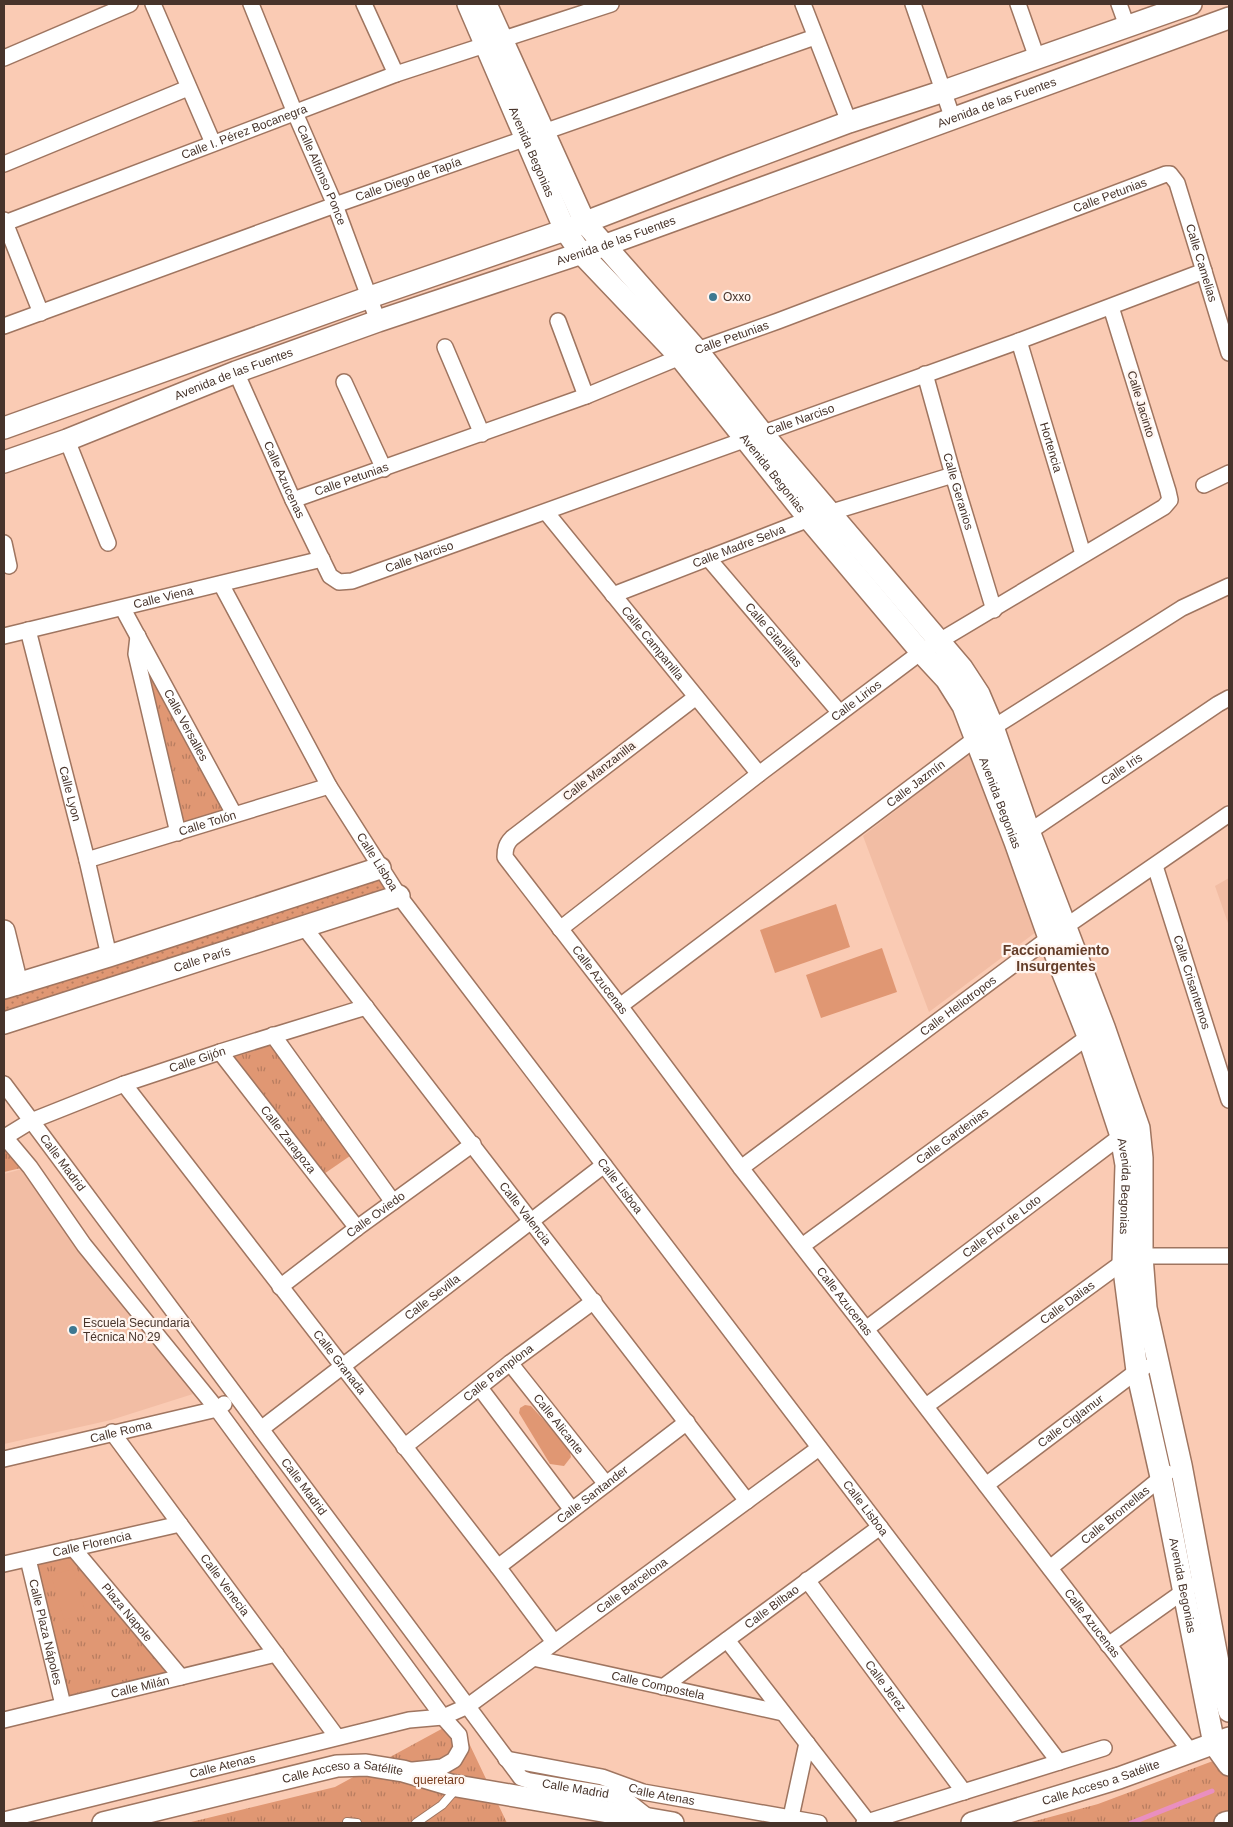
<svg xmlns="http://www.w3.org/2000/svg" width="1233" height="1827" font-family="Arial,sans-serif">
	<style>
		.built { fill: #f2bda4 }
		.grass { fill: url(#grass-tufts) }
		.garden { fill: url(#garden-dots) }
		.pitch { fill: #e09773 }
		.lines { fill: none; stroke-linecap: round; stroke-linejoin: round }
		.stream { stroke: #e98fc0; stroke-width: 5 }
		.lane-casing { stroke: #9f7560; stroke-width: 10 }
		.street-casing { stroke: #9f7560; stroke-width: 18 }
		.secondary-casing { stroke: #9f7560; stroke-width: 24 }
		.lane { stroke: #fff; stroke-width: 8 }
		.street { stroke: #fff; stroke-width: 15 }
		.secondary { stroke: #fff; stroke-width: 21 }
		.poi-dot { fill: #3d7891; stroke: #fff5f0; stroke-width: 2 }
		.labels { text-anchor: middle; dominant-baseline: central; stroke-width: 4.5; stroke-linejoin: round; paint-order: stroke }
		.street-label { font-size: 12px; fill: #47342b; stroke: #fff5f0 }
		.poi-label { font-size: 12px; fill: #47342b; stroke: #fff5f0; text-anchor: start }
		.park-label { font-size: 12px; fill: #783e1f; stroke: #fff5f0 }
		.neighbourhood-label { font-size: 14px; font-weight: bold; fill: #633d29; stroke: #fff5f0 }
	</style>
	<defs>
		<pattern id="grass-tufts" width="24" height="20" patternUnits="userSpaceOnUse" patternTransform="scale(1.25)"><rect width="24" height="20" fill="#e09773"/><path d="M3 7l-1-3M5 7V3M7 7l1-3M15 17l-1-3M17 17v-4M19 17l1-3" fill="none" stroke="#b77c5f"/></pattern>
		<pattern id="garden-dots" width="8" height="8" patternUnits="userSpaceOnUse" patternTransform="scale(1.25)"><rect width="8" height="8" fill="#e09773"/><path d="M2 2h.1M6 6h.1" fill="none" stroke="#b77c5f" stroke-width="1.8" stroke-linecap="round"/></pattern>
	</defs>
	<rect width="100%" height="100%" fill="#facbb4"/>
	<g class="built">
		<polygon points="971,752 1040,929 929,1012 863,836"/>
		<polygon points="1229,878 1229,926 1215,886"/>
		<polygon points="22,1169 79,1247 193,1394 111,1420 4,1444 4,1174"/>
	</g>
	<g class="grass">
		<polygon points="143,655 228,812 184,826"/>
		<polygon points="272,1037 347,1142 350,1156 318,1178 222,1053"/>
		<polygon points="4,1146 21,1168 4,1172"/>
		<polygon points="73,1548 181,1677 63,1705 28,1559"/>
		<polygon points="458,1720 507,1823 187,1823 335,1787"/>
		<polygon points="1229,1755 1229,1823 1028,1823 1098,1804"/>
	</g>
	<polygon class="garden" points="380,868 399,896 4,1018 4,990"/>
	<g class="pitch">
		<polygon points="836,904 850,947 775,973 760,930"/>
		<polygon points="882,948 897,992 821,1018 806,975"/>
		<polygon points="525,1405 531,1406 569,1448 571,1457 564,1466 550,1464 519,1413 520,1408"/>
		<polygon points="73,1569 86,1614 64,1620 51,1575"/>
	</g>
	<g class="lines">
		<polyline class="stream" points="1131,1823 1212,1791"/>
		<g class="lane-casing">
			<g id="lane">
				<polyline points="347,1822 357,1823"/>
				<polyline points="416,1823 442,1805 456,1789"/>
			</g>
		</g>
		<g class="street-casing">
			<g id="street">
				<polyline points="153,4 213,143"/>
				<path id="s1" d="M251,4l44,109 40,92 43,116"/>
				<polyline points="364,4 396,74"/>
				<polyline points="803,4 849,122"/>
				<polyline points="913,4 953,119"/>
				<polyline points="1018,4 1037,58"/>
				<polyline points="1119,4 1127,26"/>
				<polyline points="4,58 130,4"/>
				<polyline points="4,164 188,88"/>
				<polyline points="4,220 41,313"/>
				<path id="s2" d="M5,223l391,-149 215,-70"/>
				<polyline points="558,321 586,396"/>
				<path id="s3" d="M4,326l331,-121 480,-168"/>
				<path id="s4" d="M1019,341l64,213"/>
				<polyline points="445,347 482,434"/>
				<path id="s5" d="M236,372l57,128 37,76 9,6 13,-1 667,-240 185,-70"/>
				<path id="s6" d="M925,374l28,101 41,135"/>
				<polyline points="344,382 384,469"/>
				<polyline points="67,440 108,543"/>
				<polyline points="1204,485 1229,473"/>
				<path id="s7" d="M293,500l293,-104 111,-46 81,-29 388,-147h4l7,9 52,170"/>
				<path id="s8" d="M546,512l213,262"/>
				<polyline points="4,543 9,566"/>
				<path id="s9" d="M708,558l132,155"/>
				<path id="s10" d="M221,584l108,202 70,110 660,866"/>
				<path id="s11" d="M613,595l196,-76 144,-44"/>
				<path id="s12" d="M123,609l111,205"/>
				<path id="s13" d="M28,630l59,230 22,96"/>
				<path id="s14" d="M4,636l318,-77"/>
				<polyline points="138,636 136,654 178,833"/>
				<path id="s15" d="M696,697l-184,141c-6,6 -7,11 -7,19l115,149 121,162 125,161 325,423"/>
				<path id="s16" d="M1023,836l195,-132 11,-6"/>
				<path id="s17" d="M87,860l242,-74"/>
				<path id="s18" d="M1155,866l74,234"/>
				<path id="s19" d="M304,927l443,574"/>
				<path id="s20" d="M560,929l199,-155 162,-122 243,-145 6,-7 -2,-9 -57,-184"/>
				<path id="s21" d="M620,1006l355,-267 207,-131 47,-22"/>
				<polyline points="273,1035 393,1202"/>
				<path id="s22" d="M220,1052l137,176"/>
				<path id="s23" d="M4,1084l517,694 9,3 83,14 12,4 23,18"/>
				<path id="s24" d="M124,1084l374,483 56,75"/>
				<polyline points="4,1136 30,1167 84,1245 217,1409 443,1717 459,1735 461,1748 454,1760 442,1767 413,1770"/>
				<path id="s25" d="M5,1137l26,-16 93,-37 96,-32 146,-45"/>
				<path id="s26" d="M741,1168l308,-230 180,-124"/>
				<path id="s27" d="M802,1246l294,-215"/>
				<path id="s28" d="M280,1287l77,-59 116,-84"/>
				<path id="s29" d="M866,1329l255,-193 7,-3"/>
				<path id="s30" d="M510,1363l96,121"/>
				<polyline points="480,1388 572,1510"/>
				<path id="s31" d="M926,1406l197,-144 19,-6h87"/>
				<path id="s32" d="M261,1429l343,-264"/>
				<path id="s33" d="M112,1432l225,305"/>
				<path id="s34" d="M404,1447l106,-84 84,-62"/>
				<path id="s35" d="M4,1459l213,-50 7,-5"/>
				<path id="s36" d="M986,1485l151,-114 8,-4"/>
				<path id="s37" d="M73,1548l108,129"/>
				<path id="s38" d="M28,1559l35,146"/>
				<path id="s39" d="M4,1564l176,-40"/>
				<path id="s40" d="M498,1567l189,-145"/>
				<path id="s41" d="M1050,1568l117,-95"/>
				<path id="s42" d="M807,1580l157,212"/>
				<polyline points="727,1640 868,1822"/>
				<polyline points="1108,1645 1191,1586"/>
				<path id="s43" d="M533,1658l250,55"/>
				<path id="s44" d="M663,1687l217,-160"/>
				<path id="s45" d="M4,1720l272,-66"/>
				<path id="s46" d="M506,1759l96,18 41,15 176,31"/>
				<polyline points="791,1817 807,1743"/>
				<path id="s47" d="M4,1820l405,-100 34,-3 25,-11 351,-258"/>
				<polyline points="864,1823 1104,1748"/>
			</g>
		</g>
		<g class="secondary-casing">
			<g id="secondary">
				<path id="s48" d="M468,4l97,226 16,23 99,104 129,162 112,133 25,27 17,27 52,136 34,96 39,98 33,100 5,29 -3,97 14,109 24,106 53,267 15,21"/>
				<polyline points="486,4 585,223 697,350 763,434 962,668 979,694 993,727 1029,831 1104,1027 1139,1128 1142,1158 1142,1256 1146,1308 1181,1465 1224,1694 1229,1711"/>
				<polyline points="4,428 370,297 565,230 731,166 849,122 944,91 1191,4"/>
				<path id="s49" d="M4,462l63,-22 169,-68 142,-51 225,-75 626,-228"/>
				<polyline points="4,931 17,984"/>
				<polyline points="4,988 109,956 380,868"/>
				<path id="s50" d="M4,1023l395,-127"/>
				<path id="s51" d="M103,1823l234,-57 29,-1 37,6 48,14 222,38"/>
				<path id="s52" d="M972,1823l147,-45 110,-40"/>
				<polyline points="1225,1823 1229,1822"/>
			</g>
		</g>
		<use href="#lane" class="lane"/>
		<use href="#street" class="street"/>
		<use href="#secondary" class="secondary"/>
	</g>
	<g class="poi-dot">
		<circle cx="713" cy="297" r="5"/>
		<circle cx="73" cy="1330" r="5"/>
	</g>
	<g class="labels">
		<g class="street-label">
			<text stroke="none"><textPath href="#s49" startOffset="1056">Avenida de las Fuentes</textPath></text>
			<text stroke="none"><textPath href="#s2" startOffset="256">Calle I. Pérez Bocanegra</textPath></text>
			<text stroke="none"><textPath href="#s48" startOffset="161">Avenida Begonias</textPath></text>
			<text stroke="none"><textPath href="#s1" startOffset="185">Calle Alfonso Ponce</textPath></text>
			<text stroke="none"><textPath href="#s3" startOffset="430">Calle Diego de Tapía</textPath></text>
			<text stroke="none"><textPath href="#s7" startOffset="872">Calle Petunias</textPath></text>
			<text stroke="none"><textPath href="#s49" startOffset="651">Avenida de las Fuentes</textPath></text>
			<text stroke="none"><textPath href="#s7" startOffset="1031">Calle Camelias</textPath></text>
			<text stroke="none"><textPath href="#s7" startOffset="468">Calle Petunias</textPath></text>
			<text stroke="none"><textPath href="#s49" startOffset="246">Avenida de las Fuentes</textPath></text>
			<text transform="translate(1141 404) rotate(73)">Calle Jacinto</text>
			<text stroke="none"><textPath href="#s5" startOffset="725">Calle Narciso</textPath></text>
			<text stroke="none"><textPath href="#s4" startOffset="111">Hortencia</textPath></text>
			<text stroke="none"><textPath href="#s48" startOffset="566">Avenida Begonias</textPath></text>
			<text stroke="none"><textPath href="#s5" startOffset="118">Calle Azucenas</textPath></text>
			<text stroke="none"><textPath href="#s7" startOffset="62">Calle Petunias</textPath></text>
			<text stroke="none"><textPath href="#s6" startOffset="122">Calle Geranios</textPath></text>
			<text stroke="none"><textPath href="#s11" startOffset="135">Calle Madre Selva</textPath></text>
			<text stroke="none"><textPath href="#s5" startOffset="320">Calle Narciso</textPath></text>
			<text stroke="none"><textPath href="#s14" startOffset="164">Calle Viena</textPath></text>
			<text stroke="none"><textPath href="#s9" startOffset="101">Calle Gitanillas</textPath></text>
			<text stroke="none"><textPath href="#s8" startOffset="169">Calle Campanilla</textPath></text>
			<text stroke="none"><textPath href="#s20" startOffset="374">Calle Lirios</textPath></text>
			<text stroke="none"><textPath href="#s12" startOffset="132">Calle Versalles</textPath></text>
			<text stroke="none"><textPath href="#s16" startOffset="119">Calle Iris</textPath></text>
			<text transform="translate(599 771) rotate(-38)">Calle Manzanilla</text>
			<text stroke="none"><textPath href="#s21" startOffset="370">Calle Jazmín</textPath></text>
			<text stroke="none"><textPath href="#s13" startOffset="169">Calle Lyon</textPath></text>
			<text stroke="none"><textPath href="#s48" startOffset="971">Avenida Begonias</textPath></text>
			<text stroke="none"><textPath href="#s17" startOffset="126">Calle Tolón</textPath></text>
			<text stroke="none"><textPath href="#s10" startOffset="319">Calle Lisboa</textPath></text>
			<text stroke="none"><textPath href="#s50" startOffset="208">Calle París</textPath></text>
			<text stroke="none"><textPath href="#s15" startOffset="408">Calle Azucenas</textPath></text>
			<text stroke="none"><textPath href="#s18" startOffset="122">Calle Crisantemos</textPath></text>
			<text stroke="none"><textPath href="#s26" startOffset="271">Calle Heliotropos</textPath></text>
			<text stroke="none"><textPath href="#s25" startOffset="208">Calle Gijón</textPath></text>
			<text stroke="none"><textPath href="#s27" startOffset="186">Calle Gardenias</textPath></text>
			<text stroke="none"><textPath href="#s22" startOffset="111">Calle Zaragoza</textPath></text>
			<text stroke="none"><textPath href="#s23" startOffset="98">Calle Madrid</textPath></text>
			<text stroke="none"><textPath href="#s10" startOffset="724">Calle Lisboa</textPath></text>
			<text stroke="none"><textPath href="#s48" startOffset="1376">Avenida Begonias</textPath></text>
			<text stroke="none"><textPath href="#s19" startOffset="362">Calle Valencia</textPath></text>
			<text stroke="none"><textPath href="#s28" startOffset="120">Calle Oviedo</textPath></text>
			<text stroke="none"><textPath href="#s29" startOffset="170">Calle Flor de Loto</textPath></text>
			<text stroke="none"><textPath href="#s32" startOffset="216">Calle Sevilla</textPath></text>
			<text stroke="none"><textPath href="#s15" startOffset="812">Calle Azucenas</textPath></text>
			<text stroke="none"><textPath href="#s31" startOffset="175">Calle Dalias</textPath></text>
			<text stroke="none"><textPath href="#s24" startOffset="352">Calle Granada</textPath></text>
			<text stroke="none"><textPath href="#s34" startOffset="120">Calle Pamplona</textPath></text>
			<text stroke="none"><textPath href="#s36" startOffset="106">Calle Ciglamur</textPath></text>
			<text stroke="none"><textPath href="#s30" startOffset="78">Calle Alicante</textPath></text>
			<text stroke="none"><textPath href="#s35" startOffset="120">Calle Roma</textPath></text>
			<text stroke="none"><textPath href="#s23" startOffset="502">Calle Madrid</textPath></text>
			<text stroke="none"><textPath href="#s40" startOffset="119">Calle Santander</textPath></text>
			<text stroke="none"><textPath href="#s10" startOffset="1129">Calle Lisboa</textPath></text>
			<text stroke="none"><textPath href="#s41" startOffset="84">Calle Bromellas</textPath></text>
			<text stroke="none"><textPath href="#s39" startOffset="90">Calle Florencia</textPath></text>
			<text stroke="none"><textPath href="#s33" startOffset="190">Calle Venecia</textPath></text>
			<text stroke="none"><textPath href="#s47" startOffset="682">Calle Barcelona</textPath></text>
			<text stroke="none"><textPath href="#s48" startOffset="1781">Avenida Begonias</textPath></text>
			<text stroke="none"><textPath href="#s44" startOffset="135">Calle Bilbao</textPath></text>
			<text stroke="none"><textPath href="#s37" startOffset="84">Plaza Napole</textPath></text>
			<text stroke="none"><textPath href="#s15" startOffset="1218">Calle Azucenas</textPath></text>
			<text stroke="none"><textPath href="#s38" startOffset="75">Calle Plaza Nápoles</textPath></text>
			<text stroke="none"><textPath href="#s43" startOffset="128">Calle Compostela</textPath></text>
			<text stroke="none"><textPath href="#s42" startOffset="132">Calle Jerez</textPath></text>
			<text stroke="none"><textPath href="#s45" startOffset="140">Calle Milán</textPath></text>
			<text stroke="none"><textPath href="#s47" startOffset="225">Calle Atenas</textPath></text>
			<text stroke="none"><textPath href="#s51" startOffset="246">Calle Acceso a Satélite</textPath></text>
			<text stroke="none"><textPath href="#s52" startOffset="135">Calle Acceso a Satélite</textPath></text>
			<text stroke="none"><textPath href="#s23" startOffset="921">Calle Madrid</textPath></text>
			<text stroke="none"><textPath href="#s46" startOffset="160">Calle Atenas</textPath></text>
		</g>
		<g class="poi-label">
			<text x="723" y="297">Oxxo</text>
			<text x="83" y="1323">Escuela Secundaria<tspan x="83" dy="14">Técnica No 29</tspan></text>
		</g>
		<g class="park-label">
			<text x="439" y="1780">queretaro</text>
		</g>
		<g class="neighbourhood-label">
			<text x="1056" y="950">Faccionamiento<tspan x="1056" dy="16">Insurgentes</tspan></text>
		</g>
	</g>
	<rect width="1233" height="1827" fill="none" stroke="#47342b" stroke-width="10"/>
</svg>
